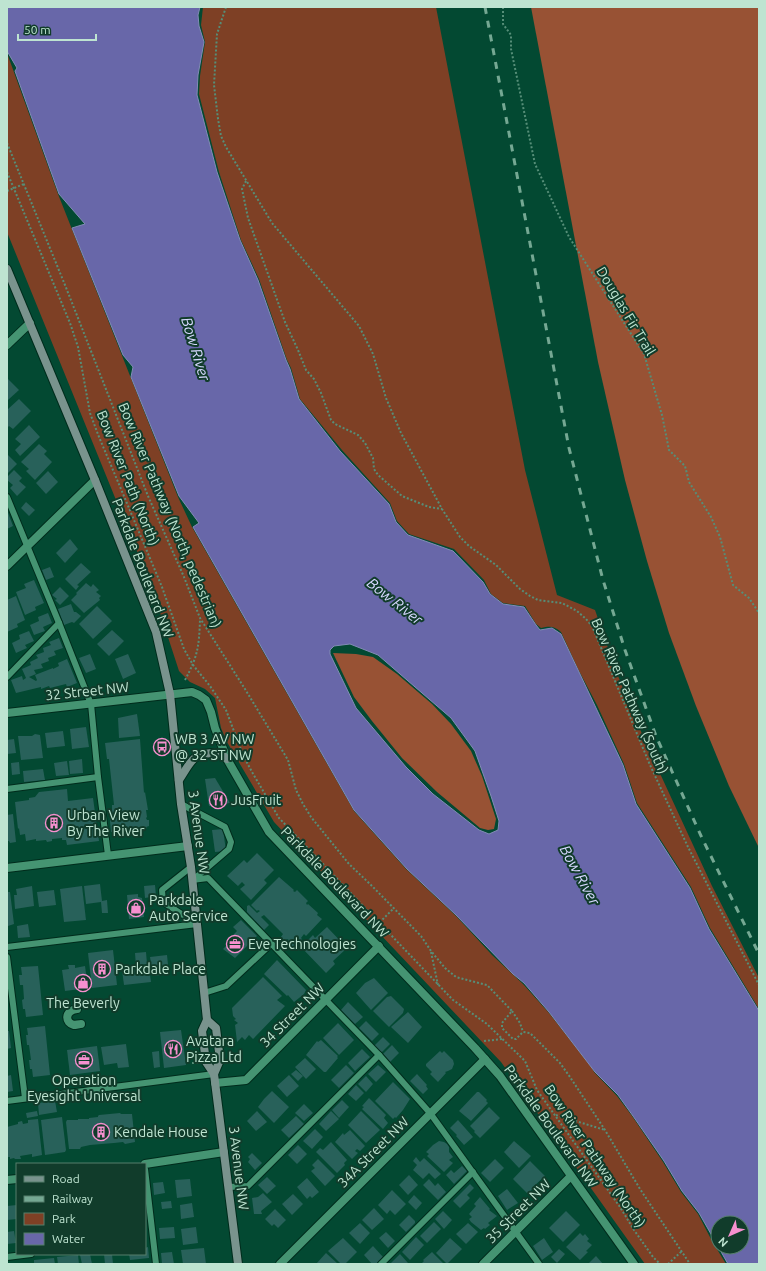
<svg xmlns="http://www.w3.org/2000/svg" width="766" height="1271" font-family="Ubuntu,sans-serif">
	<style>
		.green { fill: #7e4025 }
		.forest { fill: #985234 }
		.water { fill: #6867a9; stroke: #828cb5; fill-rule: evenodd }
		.building { fill: #28615a }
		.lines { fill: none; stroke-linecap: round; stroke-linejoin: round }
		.service-casing { stroke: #002c1c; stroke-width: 8 }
		.minor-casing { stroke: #002c1c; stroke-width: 10 }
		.secondary-casing { stroke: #002c1c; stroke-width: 10 }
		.path { stroke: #568e78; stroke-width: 2; stroke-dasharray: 2 2; stroke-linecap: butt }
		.service { stroke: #459472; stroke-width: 6 }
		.minor { stroke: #459472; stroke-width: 8 }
		.secondary { stroke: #79938d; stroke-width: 8 }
		.rail { stroke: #75a893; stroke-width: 3; stroke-dasharray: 7 7; stroke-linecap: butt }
		.labels { text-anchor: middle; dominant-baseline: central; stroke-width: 4; stroke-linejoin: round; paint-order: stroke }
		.street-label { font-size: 14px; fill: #bee4d1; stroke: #113c2b }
		.poi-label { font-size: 14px; fill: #bee4d1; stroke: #113c2b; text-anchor: start }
		.water-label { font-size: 15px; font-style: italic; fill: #d7d8ff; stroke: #113c2b }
	</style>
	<rect width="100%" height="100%" fill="#034932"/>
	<g class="green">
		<path d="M203,7h233l89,463 32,125 38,15 21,61 29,70 67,145 47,92v31l-49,-81 -19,-41 -54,-84 -13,-39 -27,-59 -19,-36 -17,-37c-7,-6 -11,-6 -20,-4l-5,-4 -11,-18 -22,-3 -12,-9 -7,-14 -30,-31 -45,-15 -12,-13 -7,-18 -48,-53 -42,-51 -9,-31 -4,-8 -28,-81 -18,-39 -22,-68 -20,-78 1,-18 5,-34 -4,-17z"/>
		<polygon points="7,53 58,194 178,497 192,527 354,811 406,869 456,916 492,955 523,984 549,1013 592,1068 594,1072 617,1096 632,1116 663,1162 681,1192 698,1214 712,1241 726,1264 645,1264 501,1062 274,822 227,742 221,728 215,698 205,689 190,682 179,671 153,591 7,232"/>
	</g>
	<g class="forest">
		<polygon points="531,7 759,7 759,848 729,786 696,706 669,633 647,561 625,480 598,362"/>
		<polygon points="333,653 356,654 373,657 397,674 432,704 451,724 471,751 482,776 496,819 494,829 488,830 480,828 437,792 402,758 372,721 354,697"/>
	</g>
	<path class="water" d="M7,7h193l-2,8 1,11 5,16 -6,33 -1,20 20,77 23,68 18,40 28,80 4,9 9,30 41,52 49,53 7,18 12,13 45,16 30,31 7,12 13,10 21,3 12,18 4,5 12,-2 9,6 62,131 13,39 54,84 19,41 50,82v253h-31l-29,-51 -17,-22 -18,-30 -31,-45 -15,-21 -23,-23 -46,-60 -25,-29 -11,-9 -57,-59 -49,-46 -53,-59 -161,-283 6,-4 -20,-27 -48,-119 2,-10 -10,-12 -51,-127 13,-4 -26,-30 -44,-123 2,-3 -10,-17zM350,644l28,11 73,63 24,33 16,45 8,25 -1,9 -9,4 -10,-4 -46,-36 -27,-27 -50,-59 -26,-54v-4l4,-4zM718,1223h24v24h-24z"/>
	<g class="building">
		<polygon points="7,378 19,390 8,400 7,399"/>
		<polygon points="19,399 31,411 13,429 9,426 7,428 7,410"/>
		<polygon points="29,425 40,437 20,456 15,450 21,444 15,439"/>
		<polygon points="39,444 47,451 44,454 52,462 35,480 26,471 29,469 21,462"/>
		<polygon points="8,455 17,464 8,473 7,472"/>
		<polygon points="14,470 22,478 19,481 26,487 17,496 10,488 13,485 7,480 7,477"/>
		<polygon points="48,471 58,482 46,494 36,483"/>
		<polygon points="26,502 35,510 29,516 21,508"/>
		<polygon points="7,510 13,526 7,529"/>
		<polygon points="70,539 78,549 65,563 56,553"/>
		<polygon points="81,563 91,572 77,585 79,586 76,590 65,579"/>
		<polygon points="50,567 54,577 46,580 42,570"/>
		<polygon points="34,580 44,603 35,607 36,610 25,615 16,592 26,588 24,584"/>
		<polygon points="86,583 91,587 93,584 99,590 96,592 101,596 99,598 100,600 84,613 71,600 77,594 76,593"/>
		<polygon points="60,587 69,596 60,605 55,600 57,599 52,595"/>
		<polygon points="16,596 25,620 17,624 18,627 7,632 7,600"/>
		<polygon points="71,604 74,612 76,612 81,616 74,623 72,622 64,625 58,609"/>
		<polygon points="97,606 112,621 93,639 79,624"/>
		<polygon points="48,613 52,623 43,627 45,631 34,635 30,625 39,621 38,617"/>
		<polygon points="112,630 124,641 109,656 97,644"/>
		<polygon points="29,631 34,641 25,645 27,648 16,653 12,643 20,639 19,635"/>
		<polygon points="59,638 63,648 54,651 56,655 48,658 49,661 41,664 43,668 34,670 36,674 29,677 36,681 37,680 35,675 53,668 53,669 59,666 58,663 67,659 77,683 67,687 66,684 50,688 49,686 41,689 41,687 16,693 11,680 22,676 23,680 26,678 22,669 31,665 30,662 38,658 36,655 44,652 43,648 51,645 49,642"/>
		<polygon points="90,654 96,669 86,673 79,658"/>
		<polygon points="128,654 136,673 123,679 115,659"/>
		<polygon points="137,714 140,736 119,738 118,718"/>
		<polygon points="86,727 89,747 72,749 70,729"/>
		<polygon points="63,731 65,746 47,748 45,733"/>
		<polygon points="35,734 40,735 43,758 21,760 18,736 32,736"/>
		<polygon points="14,739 16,753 7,754 7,740"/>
		<polygon points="140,739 144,793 145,792 148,810 146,810 147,817 146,818 147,820 149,820 149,826 146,827 147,828 142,830 137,831 136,830 132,829 125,830 123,832 111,832 109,810 112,810 112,805 114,805 109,759 107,759 105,743"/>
		<polygon points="82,759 83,773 70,774 69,761"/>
		<polygon points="67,761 69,775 56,776 54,763"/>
		<polygon points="19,762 20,774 12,775 11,763"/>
		<polygon points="43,769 45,780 24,782 23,771"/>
		<polygon points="215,778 230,803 209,806 205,779"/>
		<polygon points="67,789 68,801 93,798 99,841 67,845 66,840 62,840 62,838 52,839 52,841 47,842 46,840 36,841 36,839 26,841 25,834 20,835 19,828 18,829 15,802 29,800 29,798 35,797 39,792"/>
		<polygon points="13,814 16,842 10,843 9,841 7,841 7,815"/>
		<polygon points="223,829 226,851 215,852 212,830"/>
		<polygon points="257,853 274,870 264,880 267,883 251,900 240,889 245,885 242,882 238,886 227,876 244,860 247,863"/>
		<polygon points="279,877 294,890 293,891 295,892 297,890 308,901 306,903 307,905 308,904 318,913 317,915 322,919 306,936 304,934 301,938 302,939 294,948 287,941 289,940 287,939 285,941 281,937 283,934 264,915 261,917 269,925 264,930 247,912 247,906 249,905 257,913 260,911 258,910 257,911 251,905"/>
		<polygon points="100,884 102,901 107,900 108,913 102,913 101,902 86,904 84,886"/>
		<polygon points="155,885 156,896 145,898 144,886"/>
		<polygon points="32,886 34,906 15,909 14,895 17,895 16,889"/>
		<polygon points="82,886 86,920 64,922 60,889"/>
		<polygon points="54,890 56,905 39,907 37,892"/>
		<polygon points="7,892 10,892 14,924 8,926"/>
		<polygon points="138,894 138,897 142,898 144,917 129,919 127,895"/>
		<polygon points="241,920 257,936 235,958 223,949 229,943 227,941 237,931 233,927"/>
		<polygon points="28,924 30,937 18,938 17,926"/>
		<polygon points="327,927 347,948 333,961 335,964 326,973 301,947 313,935 315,938"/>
		<polygon points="113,950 117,985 92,988 88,953"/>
		<polygon points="146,952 147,964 136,966 135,953"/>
		<polygon points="167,955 169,974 153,976 150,957"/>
		<polygon points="277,960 306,990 304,994 294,1002 288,995 287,996 264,974"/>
		<polygon points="68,965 75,965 75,968 85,966 88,988 65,991 62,970 69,969"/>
		<polygon points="38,966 43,1015 26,1017 25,1009 23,1009 22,1000 24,999 23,985 20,985 19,975 22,975 21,967"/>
		<polygon points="149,967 151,982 124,985 122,970"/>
		<polygon points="263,977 282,996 277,1000 285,1006 253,1039 249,1035 245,1040 242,1037 237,1042 235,1025 238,1023 234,1020 236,1019 233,1016 232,1008"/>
		<polygon points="374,978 388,993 371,1010 356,993 365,983"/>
		<polygon points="391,996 404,1009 403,1013 389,1027 373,1011 387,997"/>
		<polygon points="348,1002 363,1017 355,1024 341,1010"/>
		<polygon points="408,1012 422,1027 408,1043 391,1027"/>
		<polygon points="366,1021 379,1034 372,1041 359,1028"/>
		<polygon points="338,1023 354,1040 339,1055 323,1038"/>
		<polygon points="45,1026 50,1075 33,1077 32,1069 30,1069 29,1060 31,1060 29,1045 27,1045 26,1035 28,1035 27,1028"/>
		<polygon points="181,1030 186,1065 164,1068 160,1032"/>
		<polygon points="7,1031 9,1031 11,1048 7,1049"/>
		<polygon points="383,1037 390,1044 381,1053 374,1046"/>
		<polygon points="321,1040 338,1056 337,1057 338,1058 326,1072 324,1072 306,1055 317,1041 318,1042"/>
		<polygon points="126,1044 129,1067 118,1068 117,1063 104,1065 101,1047"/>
		<polygon points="392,1045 399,1053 390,1062 383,1054"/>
		<polygon points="97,1046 100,1071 70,1075 67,1050"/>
		<polygon points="362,1049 370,1057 355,1071 348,1063"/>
		<polygon points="159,1051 160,1067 154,1068 152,1052"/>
		<polygon points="440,1051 442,1053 444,1051 453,1060 454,1064 452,1069 448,1071 445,1072 446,1073 438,1082 430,1074 432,1072 426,1066 426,1064"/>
		<polygon points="305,1058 316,1069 306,1079 295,1067"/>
		<polygon points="346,1065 354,1073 339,1088 331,1080"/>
		<polygon points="378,1065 386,1072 376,1082 368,1074"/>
		<polygon points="296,1070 303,1076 298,1081 291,1074"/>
		<polygon points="417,1074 427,1085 426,1086 428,1089 423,1094 410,1081"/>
		<polygon points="11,1075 13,1091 7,1092 7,1076"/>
		<polygon points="289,1075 299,1086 287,1097 277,1086"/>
		<polygon points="366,1076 373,1084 366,1092 358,1084"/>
		<polygon points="393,1082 410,1099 403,1110 396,1118 395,1117 393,1119 375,1101"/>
		<polygon points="356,1085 364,1093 356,1101 348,1094"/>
		<polygon points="272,1091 289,1107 274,1123 258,1107 264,1099"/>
		<polygon points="132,1092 132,1098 125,1099 125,1093"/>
		<polygon points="477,1092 479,1092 487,1100 486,1101 488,1103 471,1121 459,1111"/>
		<polygon points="369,1098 386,1115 384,1118 388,1123 383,1129 362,1109 364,1107 362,1106"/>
		<polygon points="342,1100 349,1107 339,1118 332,1110"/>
		<polygon points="55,1101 57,1112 39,1115 38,1103"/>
		<polygon points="304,1104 313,1113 304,1121 295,1113"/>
		<polygon points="489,1107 500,1118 480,1138 474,1132 475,1131 470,1126"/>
		<polygon points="37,1111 38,1116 27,1118 26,1113"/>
		<polygon points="257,1111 267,1122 256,1131 247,1121"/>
		<polygon points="331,1111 339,1119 326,1131 319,1124"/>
		<polygon points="361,1111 380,1130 366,1143 348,1125"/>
		<polygon points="120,1113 121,1114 132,1114 135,1142 125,1144 123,1142 114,1143 90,1145 81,1147 80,1149 69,1149 66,1122 67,1120 78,1120 78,1119 89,1119 89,1118 98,1117 98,1121 98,1116 99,1115"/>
		<polygon points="296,1116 304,1124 289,1138 281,1130"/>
		<polygon points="62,1117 66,1150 65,1152 45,1155 41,1120"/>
		<polygon points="38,1119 42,1155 32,1157 32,1154 20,1156 21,1159 15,1159 14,1158 10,1159 10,1157 7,1157 7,1127 18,1124 18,1122 22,1121 23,1124 28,1123 28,1120"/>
		<polygon points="458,1120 473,1137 464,1145 456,1136 457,1135 450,1128"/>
		<polygon points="315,1129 323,1137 312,1149 303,1141"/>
		<polygon points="350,1130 365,1146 360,1151 357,1149 355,1151 358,1153 352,1159 335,1142 343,1133 344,1135"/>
		<polygon points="439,1141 444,1142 447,1144 449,1147 449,1152 453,1157 449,1160 453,1163 444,1172 427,1156 429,1154 426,1152 433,1145"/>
		<polygon points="514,1141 531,1156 519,1168 504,1152"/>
		<polygon points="331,1142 347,1160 344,1163 345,1165 337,1173 316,1152 320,1148 323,1150"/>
		<polygon points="298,1145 307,1154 297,1164 288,1155"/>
		<polygon points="252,1153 262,1163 255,1170 248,1162 250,1159 248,1157"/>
		<polygon points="416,1157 420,1162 424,1158 441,1174 435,1179 429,1173 423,1179 413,1170 417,1165 413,1161"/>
		<polygon points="318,1159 335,1176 325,1186 311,1171 315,1168 312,1165"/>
		<polygon points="495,1159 504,1168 490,1182 481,1173"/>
		<polygon points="530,1161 545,1176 534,1186 534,1187 528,1194 513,1179"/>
		<polygon points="462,1166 467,1171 454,1184 446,1175 451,1170 454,1173"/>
		<polygon points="409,1175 418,1185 408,1195 399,1185"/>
		<polygon points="267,1177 276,1186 267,1194 258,1185"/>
		<polygon points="307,1178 319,1192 312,1198 310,1196 307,1199 297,1187"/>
		<polygon points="190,1179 192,1196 177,1198 175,1180"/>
		<polygon points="429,1179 435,1186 438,1183 446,1192 438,1200 423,1185"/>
		<polygon points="163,1182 165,1193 154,1195 153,1183"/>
		<polygon points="470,1184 474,1188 467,1195 470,1198 460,1208 453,1201"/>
		<polygon points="507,1189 518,1203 507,1210 498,1196"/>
		<polygon points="392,1190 406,1204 395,1215 390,1210 387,1214 378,1205"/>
		<polygon points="263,1193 272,1202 261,1211 262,1214 254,1214 252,1198 258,1197"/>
		<polygon points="293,1194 303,1204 292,1215 282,1204"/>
		<polygon points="414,1195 422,1203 416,1210 408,1202"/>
		<polygon points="480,1197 490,1209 489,1210 497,1216 488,1223 490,1225 485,1229 484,1228 481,1230 471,1222 469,1219 472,1217 469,1214 476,1206 474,1204"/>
		<polygon points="171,1201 172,1208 162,1209 161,1202"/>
		<polygon points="192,1203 194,1217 181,1219 180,1205"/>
		<polygon points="17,1205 17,1219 7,1220 7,1206"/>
		<polygon points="374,1208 384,1219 372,1230 362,1220"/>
		<polygon points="275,1209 286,1220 278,1228 274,1224 272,1226 265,1219"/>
		<polygon points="443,1211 452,1220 444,1229 435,1219"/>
		<polygon points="566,1211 580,1225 563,1242 549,1228"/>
		<polygon points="409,1215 415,1221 415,1223 406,1232 399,1225"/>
		<polygon points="434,1222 441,1229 427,1243 420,1236"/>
		<polygon points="360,1223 370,1233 360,1244 349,1233"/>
		<polygon points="468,1223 478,1232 466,1244 456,1234"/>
		<polygon points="174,1227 175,1238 160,1239 159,1228"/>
		<polygon points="196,1227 198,1243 183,1245 181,1229"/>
		<polygon points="14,1231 16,1243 7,1244 7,1232"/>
		<polygon points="386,1232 395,1241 388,1248 379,1238"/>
		<polygon points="580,1233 583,1236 585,1234 589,1239 587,1241 592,1245 586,1251 588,1252 580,1260 566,1247"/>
		<polygon points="416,1237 424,1245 410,1260 402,1252"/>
		<polygon points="343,1238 357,1252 345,1264 341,1264 328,1251"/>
		<polygon points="450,1238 462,1249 447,1264 436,1253"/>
		<polygon points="544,1238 553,1252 542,1260 533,1246"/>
		<polygon points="373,1246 383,1257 376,1264 372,1264 364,1255"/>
		<polygon points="148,1247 149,1258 130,1260 129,1254 145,1254 145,1248"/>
		<polygon points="204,1248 206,1264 183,1264 181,1250"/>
		<polygon points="559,1249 565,1254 557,1263 551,1257"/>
		<polygon points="172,1252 174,1264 162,1264 161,1253"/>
		<polygon points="432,1252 444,1264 421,1264 424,1261 423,1260"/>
		<polygon points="326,1253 338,1264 316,1264"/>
		<polygon points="90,1254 92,1264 82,1264 80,1255"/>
		<polygon points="104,1254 112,1254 113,1264 105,1264"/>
		<polygon points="400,1254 408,1263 407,1264 390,1264"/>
		<polygon points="78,1255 79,1264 58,1264 57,1257"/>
		<polygon points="596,1256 603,1264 588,1264"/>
		<polygon points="54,1258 55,1264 34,1264 34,1260"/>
	</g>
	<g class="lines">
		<g class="service-casing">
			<g id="service">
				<polyline points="7,497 59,623 91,704 98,777 108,855"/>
				<polyline points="7,677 59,623"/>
				<polyline points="7,789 98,777"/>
				<polyline points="181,804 225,827 231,842 229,849 194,879"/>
				<polyline points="191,867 162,890 163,902 197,924"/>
				<polyline points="192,880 208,878 379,1055 430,1113 539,1264"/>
				<polyline points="7,947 197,924"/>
				<polyline points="7,957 25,1098"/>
				<polyline points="204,993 226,986 271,944"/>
				<polyline points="7,1101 214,1074"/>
				<polyline points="145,1169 156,1264"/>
				<polyline points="228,1187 248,1186 379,1055"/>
				<polyline points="7,1257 31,1254"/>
				<polyline points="381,1264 473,1172"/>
			</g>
		</g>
		<g class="minor-casing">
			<g id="minor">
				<polyline points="7,345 30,323"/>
				<polyline points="7,566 95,480"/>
				<polyline points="7,713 192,692 199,695 206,700 211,712 215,728 227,759 269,832 475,1048 500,1076 634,1264"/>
				<polyline points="7,868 188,846"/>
				<path d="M77,1009c-13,2 -12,14 -3,16 2,0 5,-1 7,-1"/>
				<polyline points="215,1083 246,1080 379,946"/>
				<polyline points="145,1164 224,1152"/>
				<polyline points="7,1180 17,1179"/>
				<polyline points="280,1264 485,1059"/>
				<polyline points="483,1264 571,1176"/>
			</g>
		</g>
		<g class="secondary-casing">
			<g id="secondary">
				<polyline points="7,269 95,480 156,632 170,694 181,804 191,867 207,1020 202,1031 206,1062 214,1074 238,1264"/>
				<path d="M179,780c14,-21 13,-28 41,-27l7,6"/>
				<polyline points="207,1020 216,1028 220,1060 214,1074"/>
			</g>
		</g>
		<g class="path">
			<polyline points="226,7 217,34 214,85 218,119 221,136 226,147 272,223 359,326 373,354 386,398 401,433 442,509 460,537 469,546 496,565 520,589 530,596 538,600 562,603 577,611 586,619 592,626 650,765 688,847 759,985"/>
			<polyline points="503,7 503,24 511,35 511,49 535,164 569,237 644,354 662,415 669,450 685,466 689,482 711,517 720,537 733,585 749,598 759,613"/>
			<polyline points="7,143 65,285 148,496 184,577 200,618 245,689 288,760 296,790 303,804 311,817 349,864 371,885 421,936 431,951 445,968 456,977 487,985 512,1011 502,1023 502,1028 513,1039 516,1039 523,1032 530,1033 560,1063 570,1077 605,1130 640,1189 690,1264"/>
			<polyline points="7,172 70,323 78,347 90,413 99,437 121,489 162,587 184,649 193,665 210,686 226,710 243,755 252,772 279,818 453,1000 487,1024 525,1061 537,1090 620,1207 634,1230 653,1257 660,1264"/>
			<polyline points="246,181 242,189 248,218 285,322 298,350 306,370 314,379 321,393 331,420 335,424 358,435 365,443 373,458 374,469 378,475 402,496 429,507 442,509"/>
			<polyline points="7,191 24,184"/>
			<path d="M185,680c13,-24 14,-34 15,-60"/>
			<polyline points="374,928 394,908"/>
			<polyline points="431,952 438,985"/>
			<polyline points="512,1011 520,1023 523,1032"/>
			<polyline points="484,1041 503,1039"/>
			<polyline points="192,1063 198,1063"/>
			<polyline points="556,1115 605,1130"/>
			<polyline points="668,1264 682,1251"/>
		</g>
		<use href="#service" class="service"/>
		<use href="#minor" class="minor"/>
		<use href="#secondary" class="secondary"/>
		<polyline class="rail" points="485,7 569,448 603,580 625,650 656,736 702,838 759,954"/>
	</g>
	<defs>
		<g id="bus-ring" transform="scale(0.9)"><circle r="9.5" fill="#113c2b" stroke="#f690cf" stroke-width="1.5"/><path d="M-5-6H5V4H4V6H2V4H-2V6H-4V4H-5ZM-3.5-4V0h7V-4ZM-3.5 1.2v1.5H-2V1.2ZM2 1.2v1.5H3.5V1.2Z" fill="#f690cf"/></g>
		<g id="restaurant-ring" transform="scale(0.9)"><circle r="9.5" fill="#113c2b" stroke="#f690cf" stroke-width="1.5"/><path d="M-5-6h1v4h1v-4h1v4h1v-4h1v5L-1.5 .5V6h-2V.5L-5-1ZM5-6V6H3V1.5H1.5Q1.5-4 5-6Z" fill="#f690cf"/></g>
		<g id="building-ring" transform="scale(0.9)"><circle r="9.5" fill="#113c2b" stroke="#f690cf" stroke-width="1.5"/><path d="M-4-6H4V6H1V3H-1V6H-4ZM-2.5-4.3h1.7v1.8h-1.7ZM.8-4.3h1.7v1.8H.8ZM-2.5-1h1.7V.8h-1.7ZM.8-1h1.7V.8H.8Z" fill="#f690cf"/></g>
		<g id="shop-ring" transform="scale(0.9)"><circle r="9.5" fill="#113c2b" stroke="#f690cf" stroke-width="1.5"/><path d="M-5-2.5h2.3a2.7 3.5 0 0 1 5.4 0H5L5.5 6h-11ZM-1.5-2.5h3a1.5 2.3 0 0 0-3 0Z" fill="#f690cf"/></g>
		<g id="office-ring" transform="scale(0.9)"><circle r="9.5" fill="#113c2b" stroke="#f690cf" stroke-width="1.5"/><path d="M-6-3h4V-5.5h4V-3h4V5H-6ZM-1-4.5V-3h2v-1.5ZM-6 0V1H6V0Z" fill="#f690cf"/></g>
	</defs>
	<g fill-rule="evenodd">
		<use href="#bus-ring" x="162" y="747"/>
		<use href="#restaurant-ring" x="218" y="800"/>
		<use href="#building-ring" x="54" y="823"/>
		<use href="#shop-ring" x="136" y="908"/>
		<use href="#office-ring" x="235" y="944"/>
		<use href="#building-ring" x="102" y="969"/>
		<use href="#shop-ring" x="83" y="983"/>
		<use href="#restaurant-ring" x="173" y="1049"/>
		<use href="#office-ring" x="84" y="1060"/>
		<use href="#building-ring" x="101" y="1132"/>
	</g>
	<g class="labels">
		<g class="street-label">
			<text transform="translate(626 311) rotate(59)">Douglas Fir Trail</text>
			<text transform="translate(128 478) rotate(68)">Bow River Path (North)</text>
			<text transform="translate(170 515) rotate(67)">Bow River Pathway (North, pedestrian)</text>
			<text transform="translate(143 568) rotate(69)">Parkdale Boulevard NW</text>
			<text transform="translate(87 691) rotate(-6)">32 Street NW</text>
			<text transform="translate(630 696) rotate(66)">Bow River Pathway (South)</text>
			<text transform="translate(199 832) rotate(82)">3 Avenue NW</text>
			<text transform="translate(335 882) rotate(46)">Parkdale Boulevard NW</text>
			<text transform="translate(292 1015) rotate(-45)">34 Street NW</text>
			<text transform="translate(551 1126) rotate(54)">Parkdale Boulevard NW</text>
			<text transform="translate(373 1152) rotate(-45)">34A Street NW</text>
			<text transform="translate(595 1156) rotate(56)">Bow River Pathway (North)</text>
			<text transform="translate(239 1168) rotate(83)">3 Avenue NW</text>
			<text transform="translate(518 1211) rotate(-45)">35 Street NW</text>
		</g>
		<g class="poi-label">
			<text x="175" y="739">WB 3 AV NW<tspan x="175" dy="16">@ 32 ST NW</tspan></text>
			<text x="231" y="800">JusFruit</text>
			<text x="67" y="815">Urban View<tspan x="67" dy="16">By The River</tspan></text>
			<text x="149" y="900">Parkdale<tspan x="149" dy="16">Auto Service</tspan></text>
			<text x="248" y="944">Eve Technologies</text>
			<text x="115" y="969">Parkdale Place</text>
			<text x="83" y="1003" text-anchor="middle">The Beverly</text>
			<text x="186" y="1041">Avatara<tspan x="186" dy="16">Pizza Ltd</tspan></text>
			<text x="84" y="1080" text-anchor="middle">Operation<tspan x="84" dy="16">Eyesight Universal</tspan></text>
			<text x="114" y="1132">Kendale House</text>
		</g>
		<g class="water-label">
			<text transform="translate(196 349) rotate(73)">Bow River</text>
			<text transform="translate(395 601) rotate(38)">Bow River</text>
			<text transform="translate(580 875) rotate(61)">Bow River</text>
		</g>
	</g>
	<rect width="766" height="1271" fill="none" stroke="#bee4d1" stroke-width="16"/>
	<rect x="16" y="1163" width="130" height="92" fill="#113c2b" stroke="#567f6d"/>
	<rect x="24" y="1176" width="20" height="6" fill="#79938d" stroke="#567f6d"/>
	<text x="52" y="1183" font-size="12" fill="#bee4d1">Road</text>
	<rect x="24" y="1196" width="20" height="6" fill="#75a893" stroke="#567f6d"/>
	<text x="52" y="1203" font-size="12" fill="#bee4d1">Railway</text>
	<rect x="24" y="1213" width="20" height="12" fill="#7e4025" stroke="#567f6d"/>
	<text x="52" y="1223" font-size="12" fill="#bee4d1">Park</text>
	<rect x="24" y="1233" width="20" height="12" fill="#6867a9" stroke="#567f6d"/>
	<text x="52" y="1243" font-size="12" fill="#bee4d1">Water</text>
	<g transform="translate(730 1235) rotate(225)"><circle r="19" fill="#113c2b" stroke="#567f6d"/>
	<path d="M0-3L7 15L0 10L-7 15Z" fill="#f690cf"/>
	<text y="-6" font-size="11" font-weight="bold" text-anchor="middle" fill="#bee4d1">N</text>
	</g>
	<path d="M18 34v6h78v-6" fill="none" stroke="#bee4d1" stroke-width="2"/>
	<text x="24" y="34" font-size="12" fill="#bee4d1" stroke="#113c2b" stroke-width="3" paint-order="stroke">50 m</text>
</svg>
